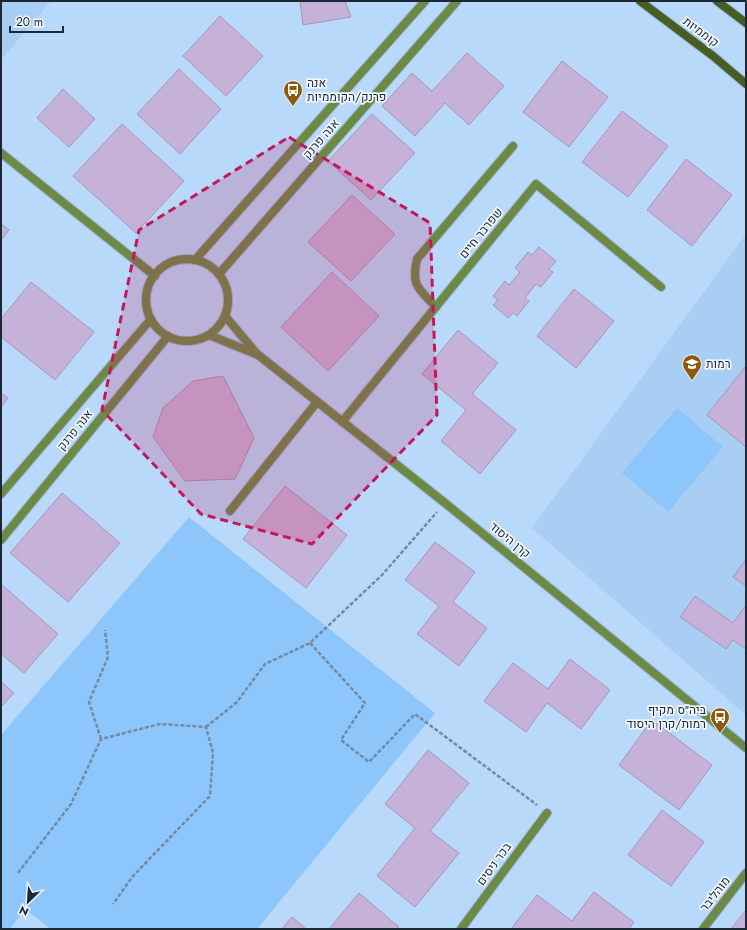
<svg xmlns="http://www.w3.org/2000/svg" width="747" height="930" font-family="Jost,Heebo,sans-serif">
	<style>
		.built { fill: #a8cef4 }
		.green { fill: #8dc6fb }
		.building { fill: #c6b2d8; stroke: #a895ba }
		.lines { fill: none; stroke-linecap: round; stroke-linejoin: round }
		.service-casing { stroke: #99b6d2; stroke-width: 10 }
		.minor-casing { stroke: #99b6d2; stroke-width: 10 }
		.tertiary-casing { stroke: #99b6d2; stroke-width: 10 }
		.secondary-casing { stroke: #99b6d2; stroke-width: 10 }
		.path { stroke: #738aa2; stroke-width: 2.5; stroke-dasharray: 4 2; stroke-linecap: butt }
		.service { stroke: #6d8946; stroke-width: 8 }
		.minor { stroke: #6d8946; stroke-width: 8 }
		.tertiary { stroke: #6d8946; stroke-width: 8 }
		.secondary { stroke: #475e23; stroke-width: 8 }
		.marked { fill: #c2185b; fill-opacity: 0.2; stroke: #c2185b; stroke-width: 3; stroke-dasharray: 8 5; stroke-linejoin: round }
		.labels { text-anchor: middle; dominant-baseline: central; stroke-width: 3.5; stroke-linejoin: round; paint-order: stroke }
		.street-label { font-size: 12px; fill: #1c2834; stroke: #f0f6fd }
		.poi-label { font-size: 12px; fill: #1c2834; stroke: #f0f6fd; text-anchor: start }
	</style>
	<rect width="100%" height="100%" fill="#b8d9f9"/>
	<g class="built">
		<polygon points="1,1 51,1 1,60"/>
		<polygon points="746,234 746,715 532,528"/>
	</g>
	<g class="green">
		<polygon points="677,408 723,447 668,512 622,473"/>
		<polygon points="189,517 435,713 257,929 51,929 25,909 10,929 1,929 1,735"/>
	</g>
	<g class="building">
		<polygon points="300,1 345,1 351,17 303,25"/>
		<polygon points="220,16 263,56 226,96 183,56"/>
		<polygon points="467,53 504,86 469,125 445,103 415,136 382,106 412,73 432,91"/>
		<polygon points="562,61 608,97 569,147 523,112"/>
		<polygon points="179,69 221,109 180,154 137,114"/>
		<polygon points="63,89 95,119 69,147 37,118"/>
		<polygon points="622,111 668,146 628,197 582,162"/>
		<polygon points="372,114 415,153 371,200 328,161"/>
		<polygon points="122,124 184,181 136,233 73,176"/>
		<polygon points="686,159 732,195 692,246 647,210"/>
		<polygon points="352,195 395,234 351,281 308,242"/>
		<polygon points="1,224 9,230 1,240"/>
		<polygon points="539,247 556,261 549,269 553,272 541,287 536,284 525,298 529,301 517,316 513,313 508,318 493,305 498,300 493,296 505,281 509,285 520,272 515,268 528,252 532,255"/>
		<polygon points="332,272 379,316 328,371 281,327"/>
		<polygon points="31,282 94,332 55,380 1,337 1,319"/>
		<polygon points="574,289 614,321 576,368 537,336"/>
		<polygon points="458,330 498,363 472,394 516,430 480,474 441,441 466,410 422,374"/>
		<polygon points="746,366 746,447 707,415"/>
		<polygon points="223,376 254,438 235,479 185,481 153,437 163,408 193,381"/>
		<polygon points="1,393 8,398 1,407"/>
		<polygon points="285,486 347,535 306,588 243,539"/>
		<polygon points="62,493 120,543 68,602 10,553"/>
		<polygon points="435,542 475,572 453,602 487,628 459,666 417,634 439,606 405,580"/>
		<polygon points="746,559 746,586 733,577"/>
		<polygon points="1,584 58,634 24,673 1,654"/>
		<polygon points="695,596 733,623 746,605 746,649 733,640 726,649 680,617"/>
		<polygon points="570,659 610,690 581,729 547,703 526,732 484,701 513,663 548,689"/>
		<polygon points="1,682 14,693 1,707"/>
		<polygon points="652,720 712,765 679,810 619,765"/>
		<polygon points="428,750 469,783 430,831 459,853 415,907 377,876 415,828 385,804"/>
		<polygon points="662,810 704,842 671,886 628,855"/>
		<polygon points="594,892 634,922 629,929 511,929 537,895 572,921"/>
		<polygon points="359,893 399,927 397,929 329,929"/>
		<polygon points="746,910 746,929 731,929"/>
		<polygon points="292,917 306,929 282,929"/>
	</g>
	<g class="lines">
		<g class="service-casing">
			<g id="service">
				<path d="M436,307c-18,-19 -25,-21 -19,-48l96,-113"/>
				<polyline points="230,511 317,402"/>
			</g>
		</g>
		<g class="minor-casing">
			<g id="minor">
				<polyline points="1,153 155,276"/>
				<polyline points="225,316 257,354 445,503 746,748"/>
				<polyline points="209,335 256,354"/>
				<polyline points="342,422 536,184 661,287"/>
				<polyline points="461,929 547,813"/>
				<polyline points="703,929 746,873"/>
			</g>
		</g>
		<g class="tertiary-casing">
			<g id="tertiary">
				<circle cx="187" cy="300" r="41"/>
				<polyline points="195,260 425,1"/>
				<polyline points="219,274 457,1"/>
				<polyline points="1,494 151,319"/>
				<polyline points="1,540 168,336"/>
			</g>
		</g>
		<g class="secondary-casing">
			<g id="secondary">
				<polyline points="640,1 713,56 746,84"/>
				<polyline points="717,1 746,23"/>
			</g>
		</g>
		<g class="path">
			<polyline points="310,643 365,703 341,740 369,762 415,714 537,805"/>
			<polyline points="206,727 237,702 265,664 310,643 382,575 437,512"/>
			<polyline points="101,739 89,702 108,657 105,630"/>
			<polyline points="18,873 71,804 101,739 160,724 206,727 213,753 210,796 133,876 113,904"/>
		</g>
		<use href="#service" class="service"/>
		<use href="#minor" class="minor"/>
		<use href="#tertiary" class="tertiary"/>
		<use href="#secondary" class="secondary"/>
	</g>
	<path class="marked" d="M289,137l141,86 7,192 -125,129 -111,-30 -99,-104 37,-180z"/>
	<defs>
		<g id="bus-pin" transform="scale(1)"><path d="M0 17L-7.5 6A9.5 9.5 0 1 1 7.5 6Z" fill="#8e590c" stroke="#f0f6fd"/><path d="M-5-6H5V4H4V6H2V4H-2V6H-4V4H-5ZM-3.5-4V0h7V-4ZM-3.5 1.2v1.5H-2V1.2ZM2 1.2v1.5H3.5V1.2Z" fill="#fff"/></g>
		<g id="school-pin" transform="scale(1)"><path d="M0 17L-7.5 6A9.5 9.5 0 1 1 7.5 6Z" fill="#8e590c" stroke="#f0f6fd"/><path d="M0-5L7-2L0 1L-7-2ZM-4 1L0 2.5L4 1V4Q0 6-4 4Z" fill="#fff"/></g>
	</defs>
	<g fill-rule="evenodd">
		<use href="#bus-pin" x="293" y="90"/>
		<use href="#school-pin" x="692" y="364"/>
		<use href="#bus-pin" x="720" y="717"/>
	</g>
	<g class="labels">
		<g class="street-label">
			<text transform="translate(701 32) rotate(37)">קוממיות</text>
			<text transform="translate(321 139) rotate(-49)">אנה פרנק</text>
			<text transform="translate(481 233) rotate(-51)">שפרבר חיים</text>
			<text transform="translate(75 430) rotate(-51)">אנה פרנק</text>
			<text transform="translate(510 540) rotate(39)">קרן היסוד</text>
			<text transform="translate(494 864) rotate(-54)">בכר ניסים</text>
			<text transform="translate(715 894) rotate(-52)">מוהליבר</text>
		</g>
		<g class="poi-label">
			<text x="307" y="83">אנה<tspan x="307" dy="14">פרנק/הקוממיות</tspan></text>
			<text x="706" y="364">רמות</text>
			<text x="706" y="710" text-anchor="end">ביה״ס מקיף<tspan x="706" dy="14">רמות/קרן היסוד</tspan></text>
		</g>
	</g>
	<rect width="747" height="930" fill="none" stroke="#1c2834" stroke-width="4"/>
	<g transform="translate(28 902) rotate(205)" stroke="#f0f6fd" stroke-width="3" paint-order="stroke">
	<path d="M0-3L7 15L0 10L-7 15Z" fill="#1c2834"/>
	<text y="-6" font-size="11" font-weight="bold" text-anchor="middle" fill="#1c2834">N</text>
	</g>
	<path d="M10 26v6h53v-6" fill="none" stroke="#1c2834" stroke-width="2"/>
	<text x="16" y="26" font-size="12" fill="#1c2834" stroke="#f0f6fd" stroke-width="3" paint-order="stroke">20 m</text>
</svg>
